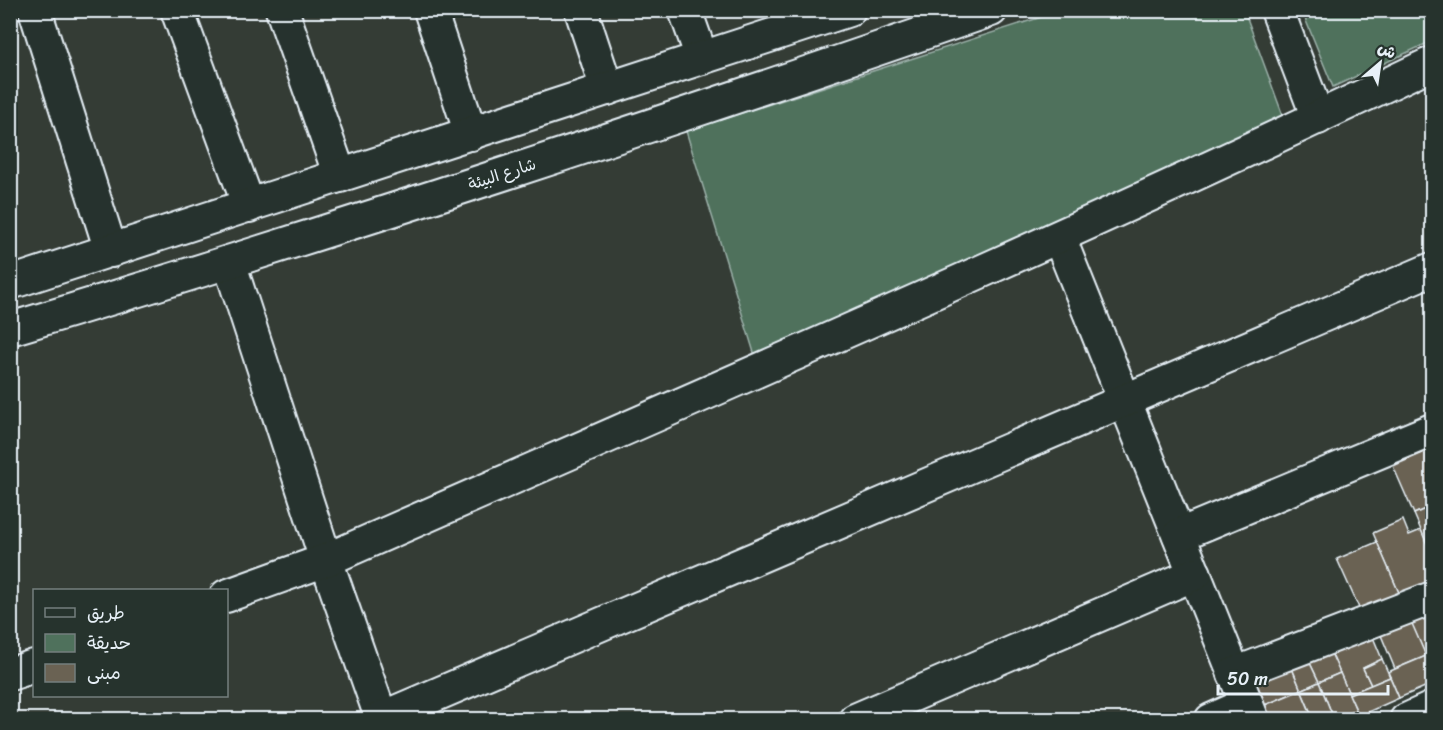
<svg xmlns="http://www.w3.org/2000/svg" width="1443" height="730" font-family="Sriracha,'Playpen Sans Arabic',sans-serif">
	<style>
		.green { fill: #4f715c; stroke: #9cb1aa; stroke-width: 1.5 }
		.building { fill: #6a6253; stroke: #e8f1f8; stroke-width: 1.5 }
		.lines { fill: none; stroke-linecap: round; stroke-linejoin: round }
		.minor-casing { stroke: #e8f1f8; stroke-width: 36 }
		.minor { stroke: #26332d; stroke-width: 32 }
		.labels { text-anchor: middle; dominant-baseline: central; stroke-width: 5; stroke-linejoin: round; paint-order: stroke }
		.street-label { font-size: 16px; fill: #e8f1f8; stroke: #26332d }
	</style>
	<rect width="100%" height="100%" fill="#343c35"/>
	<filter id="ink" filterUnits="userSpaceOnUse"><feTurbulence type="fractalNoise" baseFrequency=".0167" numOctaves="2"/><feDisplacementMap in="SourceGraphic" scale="12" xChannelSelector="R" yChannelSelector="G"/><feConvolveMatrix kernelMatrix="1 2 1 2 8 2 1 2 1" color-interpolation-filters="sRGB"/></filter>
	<g filter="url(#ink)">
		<g class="green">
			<polygon points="1244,10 1289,132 759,369 686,131 1060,11"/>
			<polygon points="1302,11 1432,11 1432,41 1333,87"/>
		</g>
		<g class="building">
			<polygon points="1432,449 1432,506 1414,514 1393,466"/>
			<polygon points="1432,506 1432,556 1414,514"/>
			<polygon points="1403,520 1409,535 1421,530 1432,556 1432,589 1403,602 1373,533"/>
			<polygon points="1377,542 1403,602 1364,619 1337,559"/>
			<polygon points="1425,610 1432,628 1432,654 1426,656 1408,616"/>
			<polygon points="1410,619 1426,656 1395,669 1378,628"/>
			<polygon points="1370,630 1382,659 1363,668 1371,685 1349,694 1327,644"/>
			<polygon points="1327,644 1340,673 1319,682 1309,661"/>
			<polygon points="1426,656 1432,672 1432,684 1399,698 1388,672"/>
			<polygon points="1382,659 1390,677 1371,685 1363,668"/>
			<polygon points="1289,661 1301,690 1265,705 1253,677"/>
			<polygon points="1309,661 1319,682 1301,690 1292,668"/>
			<polygon points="1340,673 1356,710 1334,719 1319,682"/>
			<polygon points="1390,677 1399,698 1359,716 1349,694"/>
			<polygon points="1319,682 1334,719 1333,720 1314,720 1301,690"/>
			<polygon points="1301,690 1311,714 1299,720 1271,720 1265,705"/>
		</g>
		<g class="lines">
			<g class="minor-casing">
				<g id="minor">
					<polyline points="35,10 111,251"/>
					<polyline points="177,10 249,206"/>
					<polyline points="282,10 340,176"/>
					<polyline points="430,10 471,134"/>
					<polyline points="581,10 607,89"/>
					<polyline points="685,10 702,58"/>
					<polyline points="1277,10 1318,118"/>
					<polyline points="1059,237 1253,720"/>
					<polyline points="229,262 326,560 382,720"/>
					<polyline points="10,283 849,10"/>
					<path d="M10,329c330,-99 656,-207 981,-319"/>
					<polyline points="1179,535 1432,430"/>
					<path d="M226,596l100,-36c370,-163 742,-322 1106,-497"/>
					<polyline points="10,674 34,666"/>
					<polyline points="1234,674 1432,598"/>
					<polyline points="377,720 1432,269"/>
					<polyline points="855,720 1195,574"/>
					<polyline points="1211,720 1247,704"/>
					<polyline points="1406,720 1432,708"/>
				</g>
			</g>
			<use href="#minor" class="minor"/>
		</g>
	</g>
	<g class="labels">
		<g class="street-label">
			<text transform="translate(502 174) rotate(-18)">شارع البيئة</text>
		</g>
	</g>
	<rect width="1443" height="730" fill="none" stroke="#26332d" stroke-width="36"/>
	<rect x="18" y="18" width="1407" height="694" fill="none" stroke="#e8f1f8" stroke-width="2" filter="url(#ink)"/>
	<rect x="33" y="589" width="195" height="108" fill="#26332d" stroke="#747f7e" stroke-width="1.5"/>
	<rect x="45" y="608" width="30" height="9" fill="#26332d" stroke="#747f7e" stroke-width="1.5"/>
	<text x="87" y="619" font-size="18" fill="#e8f1f8">طريق</text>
	<rect x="45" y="634" width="30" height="18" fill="#4f715c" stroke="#747f7e" stroke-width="1.5"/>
	<text x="87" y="649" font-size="18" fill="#e8f1f8">حديقة</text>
	<rect x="45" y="664" width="30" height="18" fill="#6a6253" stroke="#747f7e" stroke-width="1.5"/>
	<text x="87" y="679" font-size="18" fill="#e8f1f8">مبنى</text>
	<g transform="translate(1380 63) rotate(29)" stroke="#26332d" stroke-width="4.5" paint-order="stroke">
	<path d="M0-4.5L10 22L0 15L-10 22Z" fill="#e8f1f8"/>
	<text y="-9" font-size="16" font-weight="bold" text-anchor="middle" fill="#e8f1f8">ش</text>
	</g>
	<path d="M1218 685v9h170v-9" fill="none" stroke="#e8f1f8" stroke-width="3"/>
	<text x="1227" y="685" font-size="18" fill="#e8f1f8" stroke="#26332d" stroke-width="4.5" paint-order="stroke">50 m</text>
</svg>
